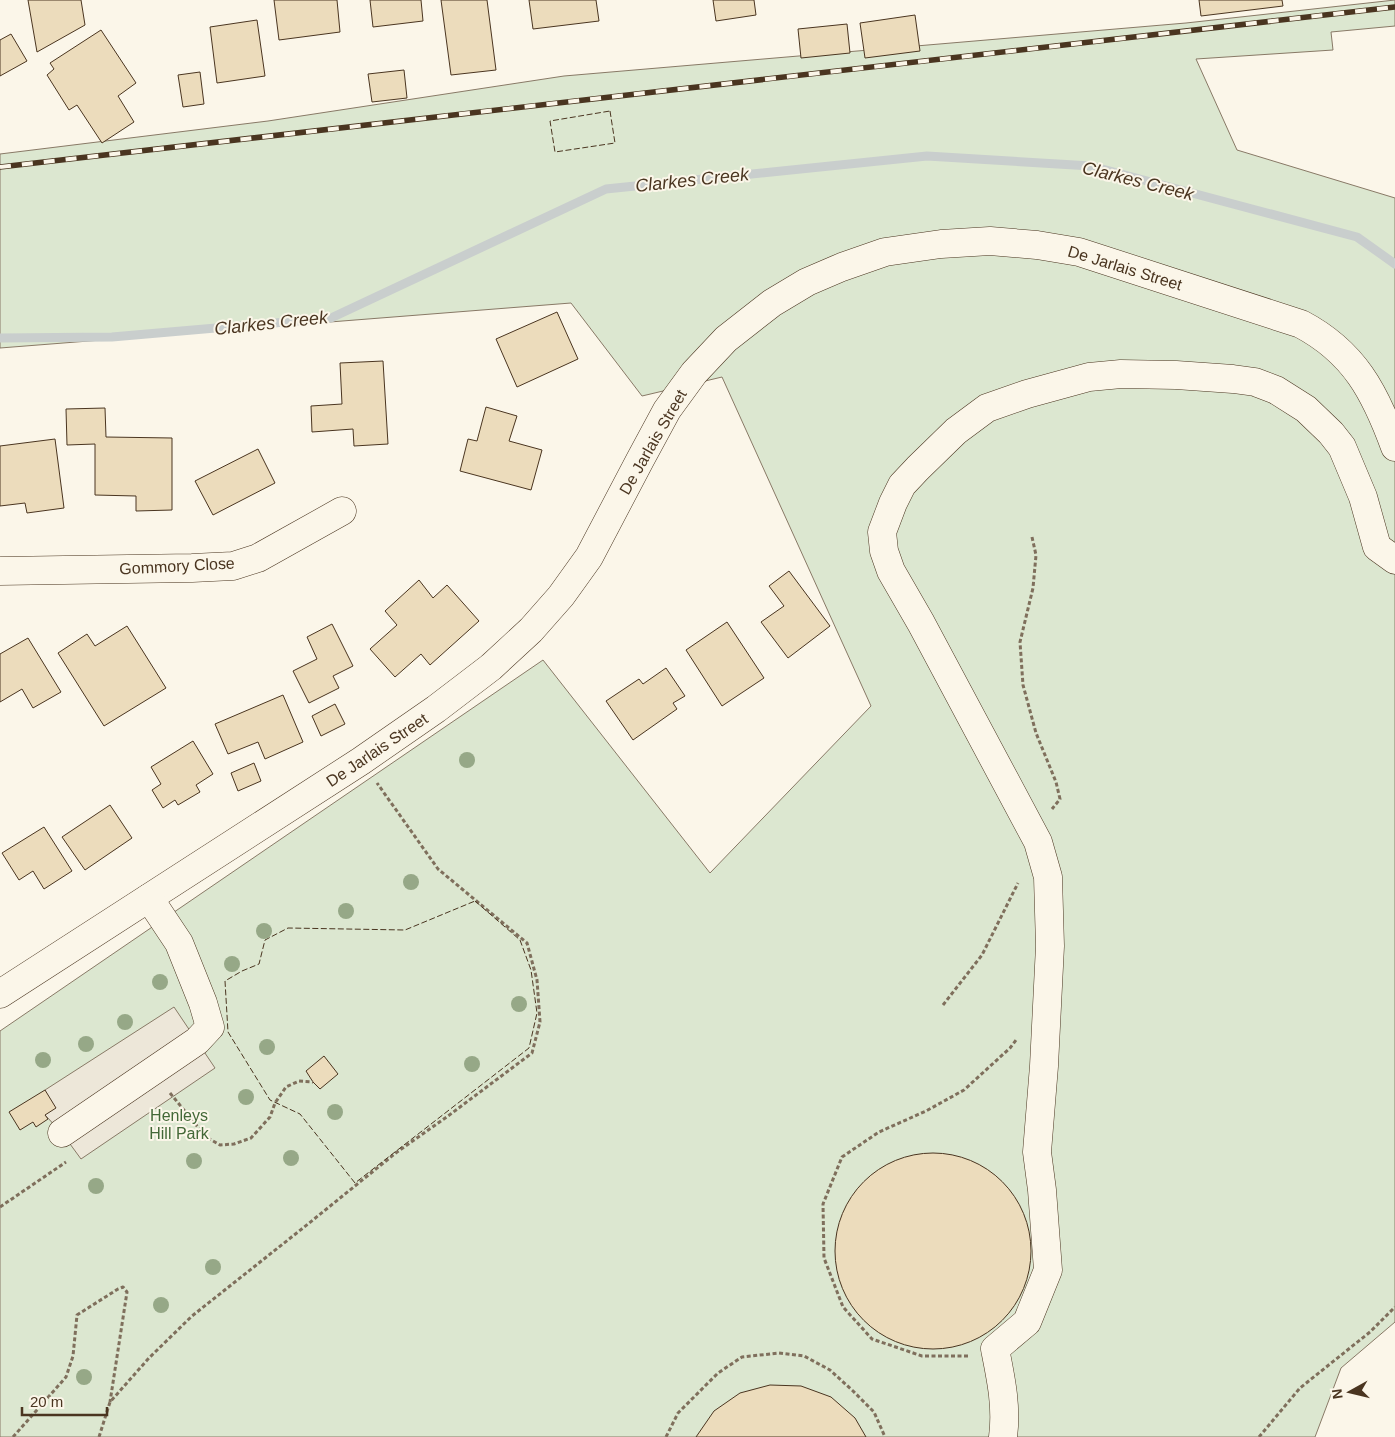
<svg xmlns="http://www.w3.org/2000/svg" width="1395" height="1437" font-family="Arial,sans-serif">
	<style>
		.green { fill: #dce7d0; stroke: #887966 }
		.parking { fill: #ede7d9; stroke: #887966 }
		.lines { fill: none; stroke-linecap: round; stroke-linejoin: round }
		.stream { stroke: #c9cecd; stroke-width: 9 }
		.building { fill: #ecdcbc; stroke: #4a3520 }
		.minor-casing { stroke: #4a3520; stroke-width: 29 }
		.path { stroke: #7f6f5c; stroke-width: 3; stroke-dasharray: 4 2.5; stroke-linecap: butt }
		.minor { stroke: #fbf6e9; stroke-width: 28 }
		.rail-casing { stroke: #4a3520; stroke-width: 5.5 }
		.rail { stroke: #fbf6e9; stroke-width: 4; stroke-dasharray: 11; stroke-linecap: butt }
		.fence { stroke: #4a3520; stroke-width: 1; stroke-dasharray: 6 2.5; stroke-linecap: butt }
		.tree { fill: #96a887 }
		.labels { text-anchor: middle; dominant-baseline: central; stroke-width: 4; stroke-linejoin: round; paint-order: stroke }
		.street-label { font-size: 16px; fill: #4a3520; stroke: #fbf6e9 }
		.park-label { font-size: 16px; fill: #436837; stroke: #fbf6e9 }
		.water-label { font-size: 18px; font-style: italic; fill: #4a3520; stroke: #fbf6e9 }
	</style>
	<rect width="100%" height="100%" fill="#fbf6e9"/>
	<polygon class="green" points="1395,0 1395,26 1331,32 1333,50 1196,59 1237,150 1395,198 1395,1322 1341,1368 1315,1437 0,1437 0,1031 543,660 710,873 871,706 722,377 642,396 571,303 0,348 0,154 268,121 564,76 1186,23"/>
	<polygon class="parking" points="174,1007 215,1068 81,1159 62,1133 45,1115 45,1090"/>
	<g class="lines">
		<polyline class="stream" points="0,338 112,337 331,318 606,189 927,156 1091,166 1357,237 1395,264"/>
	</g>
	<g class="building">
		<polygon points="28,0 81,0 85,25 37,52"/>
		<polygon points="274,0 337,0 340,32 279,40"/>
		<polygon points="370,0 421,0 423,21 373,27"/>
		<polygon points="441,0 487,0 496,70 451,75"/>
		<polygon points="529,0 596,0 599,21 533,29"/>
		<polygon points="713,0 754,0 756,15 716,21"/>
		<polygon points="1199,0 1282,0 1283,6 1201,16"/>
		<polygon points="915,15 920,51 865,58 860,23"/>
		<polygon points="257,20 265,76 217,83 210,27"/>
		<polygon points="847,24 850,53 801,58 798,29"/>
		<polygon points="101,30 136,83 118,96 134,122 102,143 77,105 69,110 47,75 54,69 50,63"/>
		<polygon points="11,34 27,61 0,76 0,40"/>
		<polygon points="404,70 407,98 372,102 368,74"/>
		<polygon points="200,72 204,104 183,107 178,75"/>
		<polygon points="557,312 578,359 517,387 496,339"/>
		<polygon points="383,361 388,444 354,446 353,429 312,432 311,406 342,404 340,363"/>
		<polygon points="486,407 517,416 509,441 542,450 531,490 460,471 468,439 477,441"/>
		<polygon points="105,408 106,437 172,438 172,510 136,511 136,496 95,495 95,444 67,445 66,409"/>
		<polygon points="55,439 64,508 27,513 25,503 0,506 0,446"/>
		<polygon points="258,449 275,483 213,515 195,481"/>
		<polygon points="789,571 830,626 788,658 761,622 784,606 769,586"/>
		<polygon points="419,580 433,598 447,585 479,621 430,665 421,654 395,677 370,649 397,625 385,611"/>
		<polygon points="727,622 764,678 722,706 686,650"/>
		<polygon points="332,624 353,666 333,676 339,688 309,703 293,671 317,659 307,637"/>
		<polygon points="127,626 166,688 104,726 58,653 87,634 95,646"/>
		<polygon points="28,638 61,692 33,708 22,689 0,702 0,654"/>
		<polygon points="666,668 685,696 673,703 677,709 633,740 606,701 639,679 643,684"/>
		<polygon points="283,695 303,742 265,759 258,742 228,754 215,724"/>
		<polygon points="335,704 345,724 321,736 312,716"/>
		<polygon points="193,741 213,774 196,785 200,792 178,805 175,800 163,808 152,790 161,784 151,767"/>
		<polygon points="254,763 261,781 238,791 231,773"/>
		<polygon points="110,805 132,838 85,870 62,837"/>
		<polygon points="44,827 72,871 44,889 33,871 19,880 2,853"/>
		<polygon points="324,1056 338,1074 320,1089 313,1082 306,1071"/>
		<polygon points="45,1090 56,1108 45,1115 48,1119 36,1127 33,1122 20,1130 9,1112"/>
		<circle cx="933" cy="1251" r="98"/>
		<polygon points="770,1385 801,1386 831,1397 855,1418 866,1437 696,1437 714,1411 740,1393"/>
	</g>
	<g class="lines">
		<g class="minor-casing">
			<g id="minor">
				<polyline points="0,571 192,568 233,566 258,558 342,511"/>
				<path d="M0,994l361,-233 75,-52 55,-42 40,-37 30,-34 28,-39 51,-97 27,-50 27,-37 32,-34 46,-36 35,-21 35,-15 43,-15 56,-8 49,-3 47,4 42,7 222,72c53,28 74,68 94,123"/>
				<polyline points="62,1133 197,1041 210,1027 203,1003 179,943 149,898"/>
				<path d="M1003,1437c4,-30 -2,-58 -8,-88l32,-27 21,-52 -6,-80 -5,-38 7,-86 6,-120 -2,-69 -10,-35 -117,-219 -30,-52 -7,-20 -2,-19 11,-29 9,-18 16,-17 38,-37 31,-23 40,-14 62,-17 32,-3 55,1 57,4 22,3 21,8 30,19 25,24 11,14 21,50 14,50 18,13"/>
			</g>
		</g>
		<g class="path">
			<polyline points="1032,537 1036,555 1033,588 1020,642 1023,685 1036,733 1056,782 1060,799 1052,809"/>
			<polyline points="943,1005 982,955 1018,883"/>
			<polyline points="170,1093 206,1137 220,1145 234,1144 251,1138 270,1117 275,1103 286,1087 299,1081 313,1082"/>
			<polyline points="0,1207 66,1162"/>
			<polyline points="968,1356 922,1356 872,1339 843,1307 824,1258 823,1204 842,1157 879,1132 926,1111 964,1090 1010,1048 1016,1040"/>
			<polyline points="13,1437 66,1377 73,1356 77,1315 118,1289 123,1287 127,1292 110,1402"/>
			<polyline points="99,1437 110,1402 149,1358 192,1316 303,1228 397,1152 448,1116 532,1053 540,1022 537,980 527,943 438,869 377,783"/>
			<polyline points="666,1437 678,1413 718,1373 742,1357 779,1353 804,1356 830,1370 853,1391 874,1412 885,1437"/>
			<polyline points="1259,1437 1300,1388 1370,1332 1395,1307"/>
		</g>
		<use href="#minor" class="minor"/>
		<g class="rail-casing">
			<polyline id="rail" points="0,167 1395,7"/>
		</g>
		<use href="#rail" class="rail"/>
		<g class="fence">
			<polygon points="610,111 615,143 555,152 550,121"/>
			<polygon points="475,901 520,940 531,970 537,1013 529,1048 355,1183 300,1114 270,1100 228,1032 225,981 242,971 259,964 265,940 288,928 405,930"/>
		</g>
	</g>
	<g class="tree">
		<circle cx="467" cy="760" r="8"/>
		<circle cx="411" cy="882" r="8"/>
		<circle cx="346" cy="911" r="8"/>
		<circle cx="264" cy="931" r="8"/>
		<circle cx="232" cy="964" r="8"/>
		<circle cx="160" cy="982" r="8"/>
		<circle cx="519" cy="1004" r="8"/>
		<circle cx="125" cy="1022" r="8"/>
		<circle cx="86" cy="1044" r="8"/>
		<circle cx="267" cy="1047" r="8"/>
		<circle cx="43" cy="1060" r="8"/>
		<circle cx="472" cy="1064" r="8"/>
		<circle cx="246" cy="1097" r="8"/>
		<circle cx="335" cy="1112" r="8"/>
		<circle cx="291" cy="1158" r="8"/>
		<circle cx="194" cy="1161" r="8"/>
		<circle cx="96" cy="1186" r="8"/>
		<circle cx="213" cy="1267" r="8"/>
		<circle cx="161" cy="1305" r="8"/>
		<circle cx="84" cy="1377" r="8"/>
	</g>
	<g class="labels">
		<g class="street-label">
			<text transform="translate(1125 268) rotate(17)">De Jarlais Street</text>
			<text transform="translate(653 442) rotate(-60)">De Jarlais Street</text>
			<text transform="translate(177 566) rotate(-3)">Gommory Close</text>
			<text transform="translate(377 750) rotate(-34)">De Jarlais Street</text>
		</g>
		<g class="park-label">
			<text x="179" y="1115">Henleys<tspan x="179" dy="18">Hill Park</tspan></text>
		</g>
		<g class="water-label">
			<text transform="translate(692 180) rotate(-6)">Clarkes Creek</text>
			<text transform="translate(1138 181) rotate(14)">Clarkes Creek</text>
			<text transform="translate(271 323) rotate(-6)">Clarkes Creek</text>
		</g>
	</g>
	<g transform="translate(1350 1392) rotate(262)" stroke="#fbf6e9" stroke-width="4" paint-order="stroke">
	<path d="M0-4L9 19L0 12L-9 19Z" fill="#4a3520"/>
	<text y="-8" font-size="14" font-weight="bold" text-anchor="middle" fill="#4a3520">N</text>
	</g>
	<path d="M22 1407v8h85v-8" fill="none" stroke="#4a3520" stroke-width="2.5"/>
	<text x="30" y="1407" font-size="15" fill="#4a3520" stroke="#fbf6e9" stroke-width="4" paint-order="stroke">20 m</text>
</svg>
